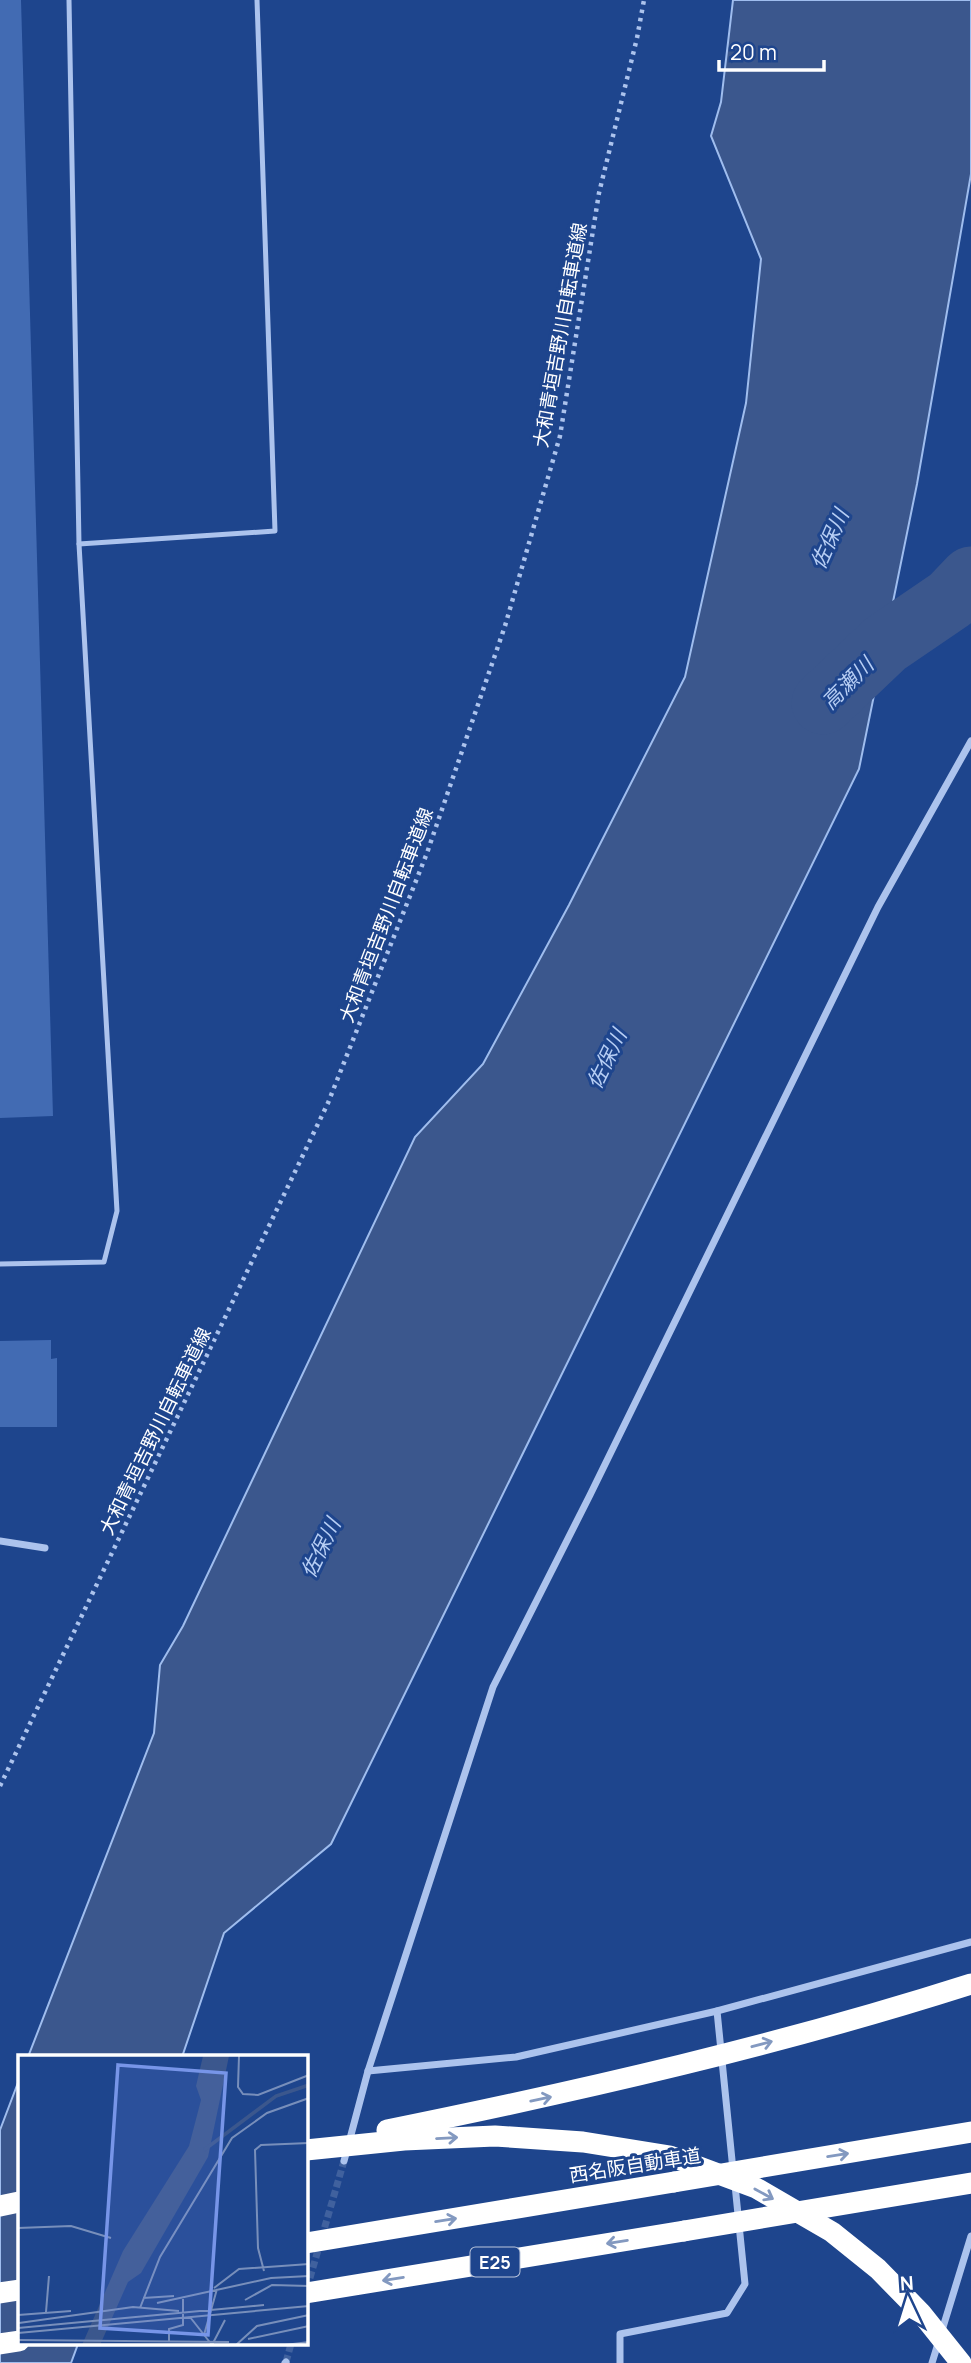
<svg xmlns="http://www.w3.org/2000/svg" width="971" height="2363" font-family="Manrope,'Noto Sans JP',sans-serif">
	<style>
		.water { fill: #3b578d; stroke: #9fbdee; stroke-width: 2 }
		.lines { fill: none; stroke-linecap: round; stroke-linejoin: round }
		.river { stroke: #3b578d; stroke-width: 63 }
		.building { fill: #426bb3 }
		.street-tunnel { stroke: #40619e; stroke-width: 7; stroke-dasharray: 7 3.5; stroke-linecap: butt }
		.path { stroke: #acc3ed; stroke-width: 4.5; stroke-dasharray: 3.5 5; stroke-linecap: butt }
		.lane { stroke: #acc3ed; stroke-width: 5 }
		.street { stroke: #acc3ed; stroke-width: 7 }
		.highway { stroke: #fff; stroke-width: 21 }
		.highway-bridge { stroke: #fff; stroke-width: 21 }
		.oneway { stroke: #8399c0 }
		.labels { text-anchor: middle; dominant-baseline: central; stroke-width: 6; stroke-linejoin: round; paint-order: stroke }
		.shield { fill: #1e458d; stroke: #bcc7dd; stroke-width: 2 }
		.shield-label { font-size: 18px; font-weight: bold; fill: #fff }
		.street-label { font-size: 19px; fill: #fff; stroke: #1e458d }
		.water-label { font-size: 21px; font-style: italic; fill: #b7cef4; stroke: #1e458d }
		.inset-river { fill: none; stroke: #3b578d; stroke-width: 3.5 }
		.inset-road { fill: none; stroke: #788fbb; stroke-width: 2 }
		.view { fill: #7795e8; fill-opacity: 0.15; stroke: #7795e8; stroke-width: 3.5 }
		.inset-edge { fill: none; stroke: #fff; stroke-width: 3.5 }
	</style>
	<rect width="100%" height="100%" fill="#1e458d"/>
	<g class="water">
		<polygon points="733,0 971,0 971,174 917,484 859,769 331,1844 224,1933 182,2057 28,2057 154,1733 160,1665 183,1626 415,1137 483,1064 569,905 685,677 746,403 761,259 711,136 721,102"/>
		<polygon points="19,2080 19,2344 78,2344 71,2363 0,2363 0,2130"/>
	</g>
	<g class="lines">
		<polyline class="river" points="823,703 885,644 951,599 971,578"/>
	</g>
	<g class="building">
		<polygon points="0,0 21,0 53,1116 0,1118"/>
		<polygon points="51,1340 51,1359 57,1358 57,1427 0,1427 0,1341"/>
	</g>
	<g class="lines">
		<g class="street-tunnel">
			<polyline points="307,2288 344,2161"/>
			<polyline points="286,2362 291,2344"/>
		</g>
		<polyline class="path" points="0,1786 328,1103 427,853 505,626 560,436 599,193 637,38 644,0"/>
		<g class="lane">
			<polyline points="79,544 275,531 257,0"/>
			<polyline points="0,1264 104,1262 117,1211 79,544 69,0"/>
		</g>
		<g class="street">
			<polyline points="0,1541 45,1548"/>
			<polyline points="717,2011 733,2170"/>
			<polyline points="368,2071 516,2057 717,2011 971,1942"/>
			<polyline points="344,2161 368,2071 493,1687 590,1495 878,907 971,741"/>
			<polyline points="285,2363 286,2362"/>
			<polyline points="620,2363 620,2334 727,2313 745,2284 735,2185"/>
			<polyline points="932,2363 971,2236"/>
		</g>
		<g class="highway">
			<polyline points="0,2206 19,2202"/>
			<polyline points="306,2243 674,2182"/>
			<polyline points="0,2293 19,2290"/>
			<polyline points="306,2293 684,2231"/>
			<polyline points="0,2344 19,2341"/>
		</g>
		<g class="highway-bridge">
			<path d="M387,2130c197,-40 393,-85 584,-146"/>
			<polyline points="306,2150 404,2140 495,2136 583,2142 670,2156 756,2188 832,2232 878,2269 921,2313 961,2363"/>
			<polyline points="674,2182 971,2132"/>
			<polyline points="684,2231 971,2183"/>
		</g>
	</g>
	<defs><path id="oneway-shaft" d="M-6 0H5M1.5-3L5.5 0L1.5 3" fill="none" stroke-width="1.6" stroke-linecap="round" stroke-linejoin="round" transform="scale(1.75)"/></defs>
	<g class="oneway">
		<use href="#oneway-shaft" transform="translate(762 2044) rotate(-15)"/>
		<use href="#oneway-shaft" transform="translate(541 2099) rotate(-12)"/>
		<use href="#oneway-shaft" transform="translate(447 2138) rotate(-3)"/>
		<use href="#oneway-shaft" transform="translate(838 2155) rotate(-9)"/>
		<use href="#oneway-shaft" transform="translate(764 2194) rotate(29)"/>
		<use href="#oneway-shaft" transform="translate(446 2220) rotate(-9)"/>
		<use href="#oneway-shaft" transform="translate(617 2242) rotate(171)"/>
		<use href="#oneway-shaft" transform="translate(393 2279) rotate(171)"/>
	</g>
	<g class="labels">
		<rect class="shield" x="470.5" y="2247.5" width="49" height="29" rx="5"/>
		<g class="shield-label">
			<text x="495" y="2262">E25</text>
		</g>
		<g class="street-label">
			<text transform="translate(560 335) rotate(-80)">大和青垣吉野川自転車道線</text>
			<text transform="translate(386 915) rotate(-69)">大和青垣吉野川自転車道線</text>
			<text transform="translate(155 1431) rotate(-64)">大和青垣吉野川自転車道線</text>
			<text transform="translate(635 2165) rotate(-9)">西名阪自動車道</text>
		</g>
		<g class="water-label">
			<text transform="translate(829 539) rotate(-66)">佐保川</text>
			<text transform="translate(847 683) rotate(-45)">高瀬川</text>
			<text transform="translate(606 1059) rotate(-64)">佐保川</text>
			<text transform="translate(320 1548) rotate(-64)">佐保川</text>
		</g>
	</g>
	<g transform="translate(18 2055)">
		<rect width="290" height="290" fill="#1e458d"/>
		<path d="M185,1h26l-21,101 -67,116 -13,9 -28,63h-18l41,-94 66,-105 12,-46 -5,-14z" fill="#3b578d"/>
		<path class="inset-river" d="M186,95l72,-54 33,-11"/>
		<path class="inset-road" d="M221,1l-1,31 5,7 15,1 51,-20M0,173l53,-2 40,12M246,216l-6,-23 -3,-98 6,-5 48,-2M196,233l25,-19 70,-5M125,243l31,-2M227,245l27,-15 37,1M139,248l114,-25 38,-2M122,253l20,-51 72,-119 35,-25 42,-15M28,257l3,-36M0,260l53,-4M172,262l22,28M1,268l114,-16 46,4M0,273l246,-23M0,278l291,-27M186,280l13,-46M230,284l61,-13M0,285l211,2M151,287v-13l14,-4v-28M194,290l13,-25M218,290l21,-19 52,-11M267,290l24,-3"/>
		<path class="view" d="M100,10l108,8 -18,262 -108,-7z"/>
		<rect width="290" height="290" class="inset-edge"/>
	</g>
	<g transform="translate(908 2300) rotate(356)" stroke="#1e458d" stroke-width="5" paint-order="stroke">
	<path d="M0-5L12 26L0 18L-12 26Z" fill="#ffffff"/>
	<text y="-10" font-size="19" font-weight="bold" text-anchor="middle" fill="#ffffff">N</text>
	</g>
	<path d="M719 60v10h105v-10" fill="none" stroke="#ffffff" stroke-width="3.5"/>
	<text x="730" y="60" font-size="21" fill="#ffffff" stroke="#1e458d" stroke-width="5" paint-order="stroke">20 m</text>
</svg>
